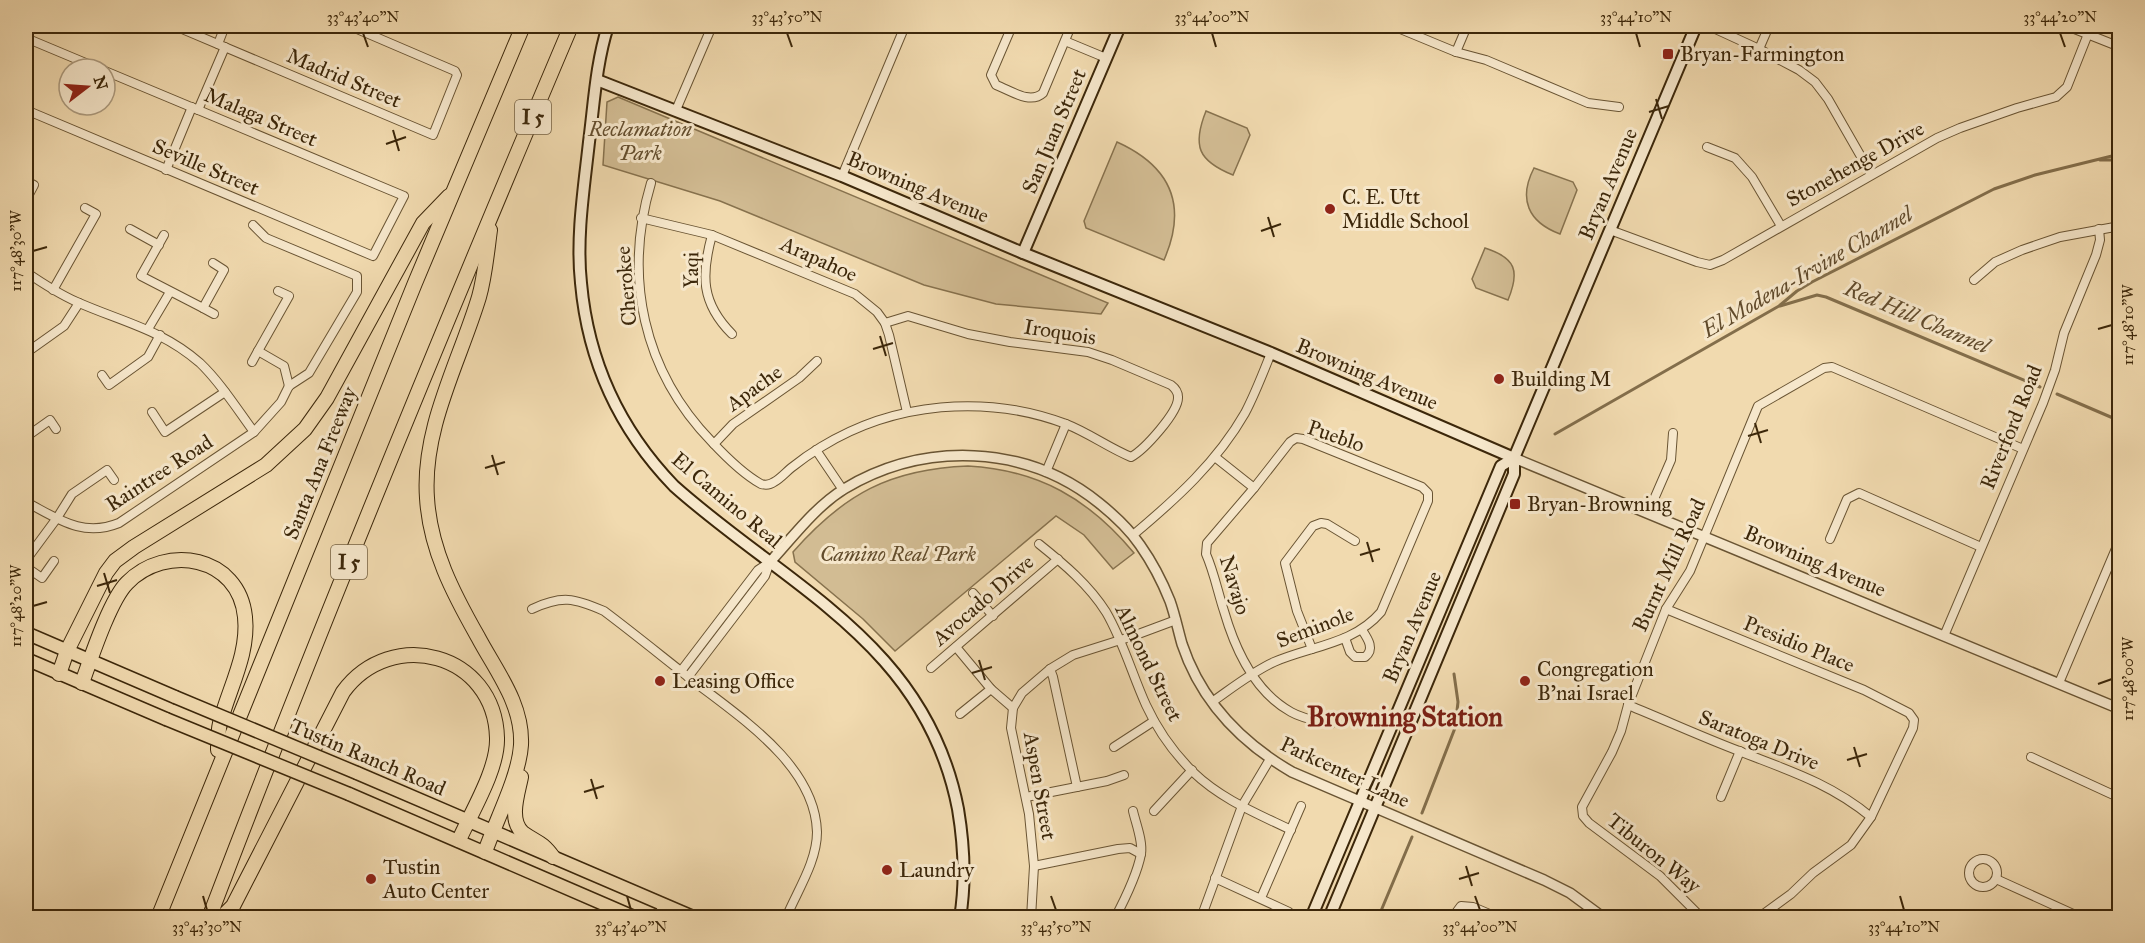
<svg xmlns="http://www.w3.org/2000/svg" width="2145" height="943" font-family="'IM FELL Great Primer',serif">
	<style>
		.green { fill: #d2bc93; stroke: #87724e; stroke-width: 1.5 }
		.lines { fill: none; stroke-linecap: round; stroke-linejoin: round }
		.stream { stroke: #836e4b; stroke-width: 3 }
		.minor-casing { stroke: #695433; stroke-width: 10 }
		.tertiary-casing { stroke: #695433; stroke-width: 12 }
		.secondary-casing { stroke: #3c270a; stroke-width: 14 }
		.primary-casing { stroke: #3c270a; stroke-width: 15 }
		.motorway-casing { stroke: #3c270a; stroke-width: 16 }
		.minor { stroke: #f6e7cb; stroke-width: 8 }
		.tertiary { stroke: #f6e7cb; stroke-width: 9 }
		.secondary { stroke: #f6e7cb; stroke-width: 10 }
		.primary { stroke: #f1daaf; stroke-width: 12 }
		.motorway { stroke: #f1daaf; stroke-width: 14 }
		.primary-bridge-casing { stroke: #3c270a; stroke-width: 15; stroke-linecap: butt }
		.primary-bridge { stroke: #f1daaf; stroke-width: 12 }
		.ticks { fill: none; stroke: #3c270a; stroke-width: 2 }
		.poi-dot { fill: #8f2418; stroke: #f6e7cb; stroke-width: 2 }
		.labels { text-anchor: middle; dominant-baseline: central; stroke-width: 6; stroke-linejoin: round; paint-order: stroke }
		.shield { fill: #f6e7cb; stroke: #746144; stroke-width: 1.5 }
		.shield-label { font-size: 20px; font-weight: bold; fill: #3c270a }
		.poi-label { font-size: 21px; fill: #3c270a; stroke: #f6e7cb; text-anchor: start }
		.street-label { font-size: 21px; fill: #3c270a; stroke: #f6e7cb }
		.park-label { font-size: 21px; font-style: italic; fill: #624c2c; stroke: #f6e7cb }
		.water-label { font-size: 22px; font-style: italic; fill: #604a2b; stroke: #f6e7cb }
		.district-label { font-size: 27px; font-weight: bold; fill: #7a1f14; stroke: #f6e7cb }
		.neatline { fill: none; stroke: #3c270a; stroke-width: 2 }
		.ticks-label { font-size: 15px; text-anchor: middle; fill: #3c270a }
	</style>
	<rect width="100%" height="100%" fill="#f1daaf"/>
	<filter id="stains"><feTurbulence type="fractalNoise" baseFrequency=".00333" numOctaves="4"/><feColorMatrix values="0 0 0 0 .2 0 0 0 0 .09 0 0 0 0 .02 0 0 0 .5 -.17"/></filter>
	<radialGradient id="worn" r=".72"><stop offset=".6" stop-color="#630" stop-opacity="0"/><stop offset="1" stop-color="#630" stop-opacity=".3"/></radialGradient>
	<g class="green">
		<polygon points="618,97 1108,303 1101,314 996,304 924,285 720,201 603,165 607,102"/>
		<path d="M1206,111l41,17 3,7 -17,40c-35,-14 -41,-29 -27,-64z"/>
		<path d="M1117,142c53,24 71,63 47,118l-78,-32 -2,-7z"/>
		<path d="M1534,168l39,14 4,8 -17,44c-32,-12 -42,-35 -26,-66z"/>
		<path d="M1485,248c31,10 35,23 23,52l-32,-12 -4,-9z"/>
		<path d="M968,466c71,4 121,33 166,87l-21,16 -29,-34 -28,-19 -161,135 -32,-32 -68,-57 -2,-10c51,-58 97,-83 175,-86z"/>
	</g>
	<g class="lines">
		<g class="stream">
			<polyline points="2100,160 2120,160"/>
			<polyline points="1780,306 1817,295 1826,297 2040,387"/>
			<polyline points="2057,394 2120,421"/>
			<polyline points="1555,434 1779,306 1797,291 1812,282 1994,189 2035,175 2120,154"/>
			<polyline points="1422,813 1455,728 1458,702 1454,674"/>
			<polyline points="1378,918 1412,837"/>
		</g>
		<g class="minor-casing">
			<g id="minor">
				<polyline points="175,26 433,135 457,75 455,71 350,26"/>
				<path d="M1012,26l-21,49 5,10c14,5 34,20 47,8l28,-67"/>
				<polyline points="1393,26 1456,52 1486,60 1588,103 1619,107"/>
				<polyline points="1709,26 1759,49 1799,70 1815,82 1828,99 1871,174"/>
				<polyline points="2067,26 2120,47"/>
				<polyline points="26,38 100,69"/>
				<polyline points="1065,41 1106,58"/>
				<polyline points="218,44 225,26"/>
				<polyline points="1759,49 1769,26"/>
				<polyline points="1456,52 1467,26"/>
				<polyline points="26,110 373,256 404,196 105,71"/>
				<polyline points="198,110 225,47"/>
				<polyline points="676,110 712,26"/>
				<polyline points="1707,147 1735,158 1752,177 1781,226"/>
				<polyline points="166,170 192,107"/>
				<polyline points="842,176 905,26"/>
				<polyline points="26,181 34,185 26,200"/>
				<path d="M651,183c-28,94 -8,188 61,259 14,15 31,32 49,42 4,1 9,1 13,-2 6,-3 12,-10 17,-14 10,-8 20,-15 30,-21 73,-45 165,-53 245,-23 23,9 43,24 65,33 13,-7 48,-45 47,-60 0,-6 -3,-9 -7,-12l-59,-25 -24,-8 -78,-10 -42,-8 -60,-18 -23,7"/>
				<polyline points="26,216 29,218"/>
				<polyline points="641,218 712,235 855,294 877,312 885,323 889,335 907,412"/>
				<polyline points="253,225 266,238 357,276 357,292 309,373 289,386"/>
				<polyline points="130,229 159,245"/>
				<polyline points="1610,230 1697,262 1710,265 1723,260 1937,138 1960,128 2017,108 2056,97 2067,87 2088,34"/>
				<polyline points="164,235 141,276 203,308 224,270 213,263"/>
				<path d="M712,235c-11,40 -11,68 20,99"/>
				<path d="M26,272c16,11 33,22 51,30 45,20 84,27 123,61 21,20 37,46 54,69"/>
				<polyline points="1974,280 1995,262 2022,250 2060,237 2120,226"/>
				<polyline points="53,290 96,214 85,208"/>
				<polyline points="278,291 289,296 258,351 284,366 289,386"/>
				<polyline points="203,308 214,314"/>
				<polyline points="148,329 170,292"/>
				<polyline points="26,353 64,326 79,303"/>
				<polyline points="252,362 258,351"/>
				<polyline points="102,375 109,385 148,357 160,335"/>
				<polyline points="152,412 165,432 225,392"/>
				<polyline points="26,437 50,420 56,429"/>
				<polyline points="714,444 733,424 799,378 817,361"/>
				<polyline points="816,450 843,490"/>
				<polyline points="1215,457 1254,488"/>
				<polyline points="1046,472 1066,424"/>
				<path d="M26,502c31,16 56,36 93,21l135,-91 27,-30 8,-16"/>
				<polyline points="1648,513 1671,460 1673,433"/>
				<path d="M1133,535c43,-36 84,-73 112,-122 10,-19 18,-40 26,-60"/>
				<polyline points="1830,539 1847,499 1859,493 1981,547"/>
				<path d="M1039,544c25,20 50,41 67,68 17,29 26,62 40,93 11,24 28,48 47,67 28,27 63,41 98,58"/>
				<polyline points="26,560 57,518 72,494 107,470 114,480"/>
				<polyline points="26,567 42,578 54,561"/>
				<polyline points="973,593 993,616"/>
				<path d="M532,609c30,-14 42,-11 72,2 28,21 55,43 83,65 49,39 128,87 130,156 0,30 -20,59 -31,86"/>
				<polyline points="1666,609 1864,690 1909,713 1914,720 1913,728 1871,817 1851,845 1813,873 1791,894 1758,918"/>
				<polyline points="1944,636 2043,403 2055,370 2064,333 2096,255 2100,240 2099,229"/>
				<path d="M1345,638l5,14 5,5h10c10,-8 3,-18 -3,-27"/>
				<polyline points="956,647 991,689 1013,708"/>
				<polyline points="1312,649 1297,611 1285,563 1313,526 1321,523 1327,524 1355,541"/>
				<polyline points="931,668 1058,559"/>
				<polyline points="1050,669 1053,677 1077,787"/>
				<polyline points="681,671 758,570 770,562"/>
				<polyline points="688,677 765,576 770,562"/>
				<polyline points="2059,683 2120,539"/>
				<path d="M1212,702c20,-14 40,-30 62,-40 37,-16 80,-18 107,-50l47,-111v-8l-6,-6 -119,-48 -7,-1 -6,4 -36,46 -47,55 -1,11c8,18 12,39 18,57 11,38 31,81 67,101 12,7 27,9 40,12"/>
				<path d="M1628,705c37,15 74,32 111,46 48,19 91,32 132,66"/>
				<polyline points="960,714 991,689"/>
				<polyline points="1114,747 1154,721"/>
				<polyline points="2031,757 2120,798"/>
				<polyline points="1026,797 1107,781 1124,775"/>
				<polyline points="1721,797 1740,751"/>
				<polyline points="1154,811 1192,770"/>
				<circle cx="1983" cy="873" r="14"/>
				<polyline points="1034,866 1118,849 1130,848 1141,854"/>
				<polyline points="1215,878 1289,912"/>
				<polyline points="1996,879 2082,918"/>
				<polyline points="1261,898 1301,806"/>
				<polyline points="1031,918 1034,866 1029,814 1011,728 1013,708 1022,693 1050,669 1073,655 1133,636 1176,620"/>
				<path d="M1115,918c10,-19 22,-43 26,-64 2,-13 -5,-30 -8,-43"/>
				<polyline points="1201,918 1242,806 1270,759"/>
				<polyline points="1452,918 1461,906 1473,907 1499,918"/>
				<polyline points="1702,918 1660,876 1589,823 1583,816 1582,807 1612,752 1621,731 1628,705 1666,609 1690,571 1758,406 1824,368 1832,367 2023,449"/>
			</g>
		</g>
		<g class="tertiary-casing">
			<g id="tertiary">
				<polyline points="1514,458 2120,709"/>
				<path d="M770,562c23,-25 45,-55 74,-73 80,-48 182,-45 255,14 15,12 30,26 41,42 12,17 22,36 30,56 5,14 8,29 12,43 19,57 60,99 110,128l252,108 26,13 34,25"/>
				<polyline points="658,918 664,904"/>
			</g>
		</g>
		<g class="secondary-casing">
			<g id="secondary">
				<path d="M608,26c-12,37 -14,78 -19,116 -5,46 -13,95 -8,141 7,78 39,147 93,203 113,101 252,157 284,323 6,36 8,73 2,109"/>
				<polyline points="597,80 842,176 1023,253 1271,353 1514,458"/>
				<polyline points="1023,253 1120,26"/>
				<polyline points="1311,918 1501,466 1514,458"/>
				<polyline points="1329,918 1514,474 1514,458 1696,26"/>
			</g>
		</g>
		<g class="primary-casing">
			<g id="primary">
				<polyline points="26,633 175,697"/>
				<polyline points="26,659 166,719"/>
				<polyline points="357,773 695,918"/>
				<polyline points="349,794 636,918"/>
			</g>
		</g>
		<g class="motorway-casing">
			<g id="motorway">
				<polyline points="59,674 67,651 106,573 115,561 134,547 266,465 305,429 327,398 423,223 449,196"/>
				<path d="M82,683c9,-25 28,-83 45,-100 39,-40 112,-27 118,34 4,37 -16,71 -25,106 -2,8 -2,18 -2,27"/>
				<path d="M521,777c-3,16 -13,43 2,56 14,10 18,8 30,24"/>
				<path d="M485,852c11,-32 34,-75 36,-107 2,-41 -25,-74 -43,-108 -25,-44 -48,-88 -51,-139 -5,-70 32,-135 52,-201 6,-21 8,-45 11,-67"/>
				<polyline points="158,918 415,283 523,26"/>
				<path d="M209,918c114,-300 237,-597 362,-892"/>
				<path d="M221,918l12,-12 110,-214c48,-66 152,-39 154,46 1,31 -25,73 -38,102"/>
			</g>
		</g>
		<use href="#minor" class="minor"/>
		<use href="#tertiary" class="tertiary"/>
		<use href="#secondary" class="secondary"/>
		<use href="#primary" class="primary"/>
		<use href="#motorway" class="motorway"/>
		<g class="primary-bridge-casing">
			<g id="primary-bridge">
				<polyline points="175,697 357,773"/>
				<polyline points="166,719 349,794"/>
			</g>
		</g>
		<use href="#primary-bridge" class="primary-bridge"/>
	</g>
	<path class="ticks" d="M363,33l5,14M787,33l5,14M1212,33l4,14M1636,33l4,14M2060,33l5,14M1656,99l6,20M1649,112l20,-6M393,130l6,21M386,144l20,-7M1268,217l6,20M1261,231l20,-7M33,251l14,-4M2098,329l14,-4M880,336l6,20M873,349l20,-6M1755,423l6,20M1748,436l20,-6M492,455l6,20M485,468l20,-6M1367,542l6,20M1360,555l20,-6M104,573l6,20M97,586l20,-6M33,606l14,-4M979,660l6,20M972,673l20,-6M2098,684l14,-5M1854,747l6,20M1847,760l20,-6M591,779l6,20M584,792l20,-6M1466,866l6,20M1459,879l20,-6M203,896l4,14M627,896l4,14M1051,896l5,14M1475,896l5,14M1900,896l4,14"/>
	<g class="poi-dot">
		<rect x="1662" y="48" width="12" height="12" rx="3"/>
		<circle cx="1330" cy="209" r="6"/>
		<circle cx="1499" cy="379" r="6"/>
		<rect x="1509" y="498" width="12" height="12" rx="3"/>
		<circle cx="660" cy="681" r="6"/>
		<circle cx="1525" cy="681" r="6"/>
		<circle cx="887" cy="870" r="6"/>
		<circle cx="371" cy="879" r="6"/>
	</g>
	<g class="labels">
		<g class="shield">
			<rect x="515" y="100" width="36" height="34" rx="4.5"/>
			<rect x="331" y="545" width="36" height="34" rx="4.5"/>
		</g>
		<g class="shield-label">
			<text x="533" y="117">I 5</text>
			<text x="349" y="562">I 5</text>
		</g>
		<g class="poi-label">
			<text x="1680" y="54">Bryan-Farmington</text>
			<text x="1342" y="197">C. E. Utt<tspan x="1342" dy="24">Middle School</tspan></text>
			<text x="1511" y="379">Building M</text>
			<text x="1527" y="504">Bryan-Browning</text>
			<text x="1537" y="669">Congregation<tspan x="1537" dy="24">B'nai Israel</tspan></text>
			<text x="672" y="681">Leasing Office</text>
			<text x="383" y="867">Tustin<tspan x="383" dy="24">Auto Center</tspan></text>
			<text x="899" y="870">Laundry</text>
		</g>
		<g class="street-label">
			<text transform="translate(344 78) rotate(23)">Madrid Street</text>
			<text transform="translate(261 117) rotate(23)">Malaga Street</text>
			<text transform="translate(1054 131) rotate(-67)">San Juan Street</text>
			<text transform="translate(1855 164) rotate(-29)">Stonehenge Drive</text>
			<text transform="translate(206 167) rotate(23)">Seville Street</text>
			<text transform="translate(1608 184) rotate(-67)">Bryan Avenue</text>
			<text transform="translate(918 187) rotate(23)">Browning Avenue</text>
			<text transform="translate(819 259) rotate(24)">Arapahoe</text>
			<text transform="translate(691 270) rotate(-89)">Yaqi</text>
			<text transform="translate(626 286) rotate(-95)">Cherokee</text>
			<text transform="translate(1060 332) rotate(9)">Iroquois</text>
			<text transform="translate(1367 374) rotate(23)">Browning Avenue</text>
			<text transform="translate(754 388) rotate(-36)">Apache</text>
			<text transform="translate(2011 427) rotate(-68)">Riverford Road</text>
			<text transform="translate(1336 436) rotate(19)">Pueblo</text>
			<text transform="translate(320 463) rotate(-68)">Santa Ana Freeway</text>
			<text transform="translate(159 473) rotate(-33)">Raintree Road</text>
			<text transform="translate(727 500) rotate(40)">El Camino Real</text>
			<text transform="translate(1815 561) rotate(23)">Browning Avenue</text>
			<text transform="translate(1669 565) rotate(-65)">Burnt Mill Road</text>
			<text transform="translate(1235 585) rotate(73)">Navajo</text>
			<text transform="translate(983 600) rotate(-41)">Avocado Drive</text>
			<text transform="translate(1315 627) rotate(-21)">Seminole</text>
			<text transform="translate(1412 627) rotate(-67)">Bryan Avenue</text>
			<text transform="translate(1799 644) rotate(22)">Presidio Place</text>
			<text transform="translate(1149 663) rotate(64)">Almond Street</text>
			<text transform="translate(1759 740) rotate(22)">Saratoga Drive</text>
			<text transform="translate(368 757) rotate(23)">Tustin Ranch Road</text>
			<text transform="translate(1345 772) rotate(25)">Parkcenter Lane</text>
			<text transform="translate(1040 786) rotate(80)">Aspen Street</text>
			<text transform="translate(1654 853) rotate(39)">Tiburon Way</text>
		</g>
		<g class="park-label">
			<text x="640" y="129">Reclamation<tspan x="640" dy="24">Park</tspan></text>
			<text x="898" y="554">Camino Real Park</text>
		</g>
		<g class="water-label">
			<text transform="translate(1807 272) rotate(-30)">El Modena-Irvine Channel</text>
			<text transform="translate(1917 317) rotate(23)">Red Hill Channel</text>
		</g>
		<g class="district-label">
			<text x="1405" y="716">Browning Station</text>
		</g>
	</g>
	<rect width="2145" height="943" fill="none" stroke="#f1daaf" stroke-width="66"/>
	<g transform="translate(87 87) rotate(73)"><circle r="28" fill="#f6e7cb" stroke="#ac9a7e" stroke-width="1.5"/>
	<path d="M0-4.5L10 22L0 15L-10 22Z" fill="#8f2418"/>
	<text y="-9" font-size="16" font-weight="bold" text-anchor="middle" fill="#3c270a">N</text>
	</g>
	<rect x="33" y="33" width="2079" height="877" class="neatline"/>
	<g class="ticks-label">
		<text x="363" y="22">33°43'40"N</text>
		<text x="787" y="22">33°43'50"N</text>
		<text x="1212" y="22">33°44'00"N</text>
		<text x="1636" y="22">33°44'10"N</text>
		<text x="2060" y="22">33°44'20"N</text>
		<text transform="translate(16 251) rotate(-90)" y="5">117°48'30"W</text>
		<text transform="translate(2128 325) rotate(-90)" y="5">117°48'10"W</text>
		<text transform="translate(16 606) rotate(-90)" y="5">117°48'20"W</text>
		<text transform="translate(2128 679) rotate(-90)" y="5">117°48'00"W</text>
		<text x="207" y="932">33°43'30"N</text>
		<text x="631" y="932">33°43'40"N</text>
		<text x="1056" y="932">33°43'50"N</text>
		<text x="1480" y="932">33°44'00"N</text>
		<text x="1904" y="932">33°44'10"N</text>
	</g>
	<rect width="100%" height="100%" filter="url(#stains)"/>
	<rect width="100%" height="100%" fill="url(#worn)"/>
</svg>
